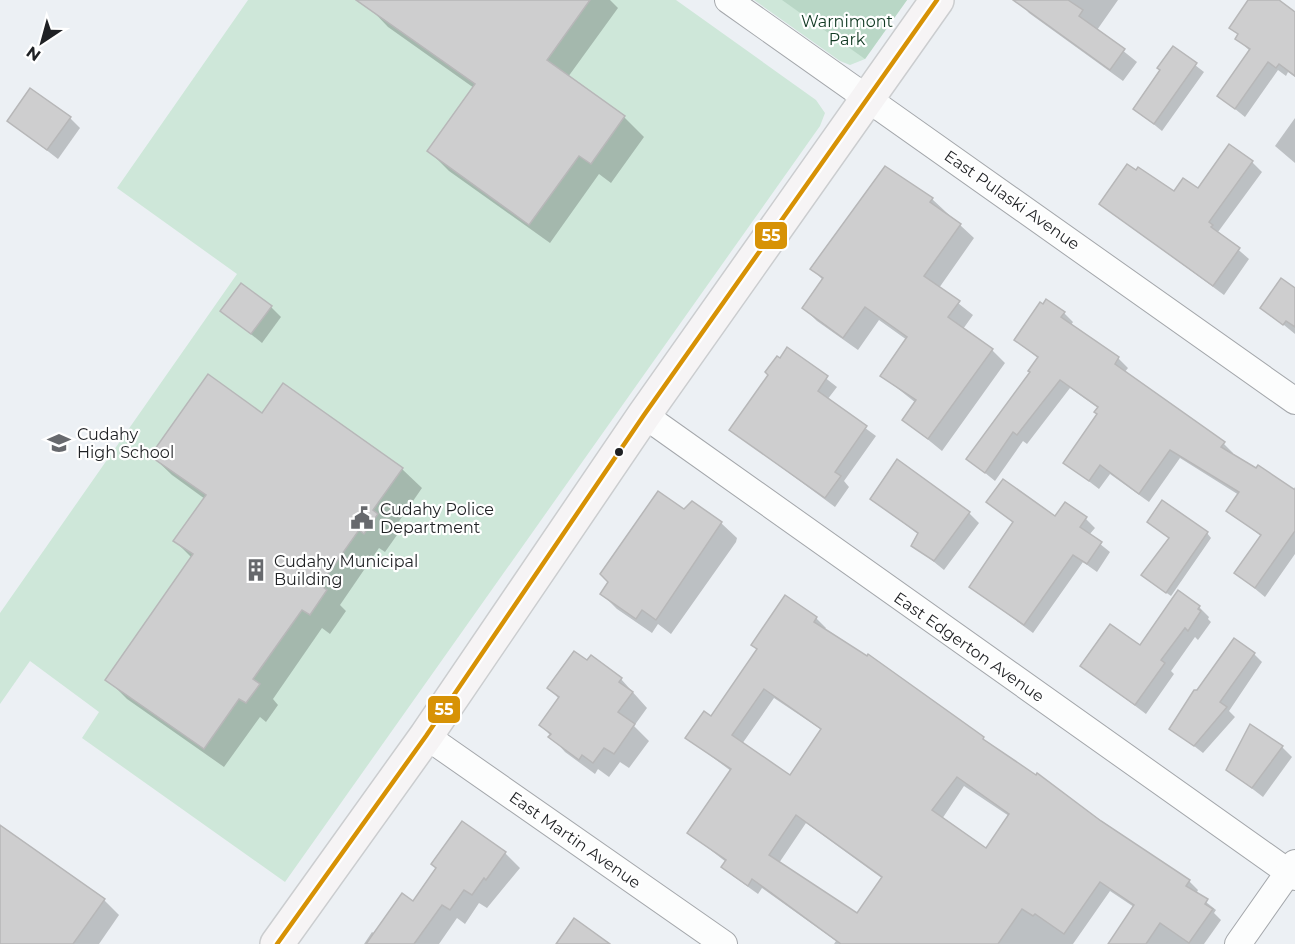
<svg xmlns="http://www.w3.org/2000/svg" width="1295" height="944" font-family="Montserrat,sans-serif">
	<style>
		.green { fill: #cee7d9 }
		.forest { fill: #b9d7c6 }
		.shadow { fill: #0003; fill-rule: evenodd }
		.building { fill: #cececf; stroke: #b7b7b8; stroke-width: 1.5; fill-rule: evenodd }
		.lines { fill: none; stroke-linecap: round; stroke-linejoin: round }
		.minor-casing { stroke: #a4a7ab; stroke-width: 28 }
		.major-casing { stroke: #cbcdcf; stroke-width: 36 }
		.minor { stroke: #fcfdfd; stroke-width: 26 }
		.major { stroke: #f6f4f5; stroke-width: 33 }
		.bus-1-casing { stroke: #fff; stroke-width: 9 }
		.bus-1 { stroke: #d79205; stroke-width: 4.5 }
		.bus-dot { fill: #1f2124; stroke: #fff; stroke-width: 2 }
		.labels { text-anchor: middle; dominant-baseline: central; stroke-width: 4.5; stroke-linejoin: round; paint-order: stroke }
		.park-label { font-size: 16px; fill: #113a23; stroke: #fff }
		.street-label { font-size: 16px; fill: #1f2124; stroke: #fff }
		.poi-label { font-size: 16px; fill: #1f2124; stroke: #fff; text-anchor: start }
		.line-badge { stroke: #fff; stroke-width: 2 }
		.badge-label { font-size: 16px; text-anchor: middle; font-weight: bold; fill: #fff }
	</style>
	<rect width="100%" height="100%" fill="#ecf0f4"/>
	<g class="green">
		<polygon points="248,0 676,0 816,100 825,113 820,126 285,882 82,738 99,712 30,661 0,704 0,613 237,274 117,188"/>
		<polygon points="754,0 907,0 865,59 850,65 840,61"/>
	</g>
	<polygon class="forest" points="782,0 907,0 865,59"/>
	<g class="shadow">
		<polygon points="374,0 610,0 618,8 568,77 624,117 644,137 611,183 599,174 550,243 449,171 429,151 474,88 388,27 369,7"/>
		<polygon points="1018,0 1118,0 1097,30 1137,62 1123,81 1029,13"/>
		<polygon points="1250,0 1279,0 1295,12 1295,77 1288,72 1286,76 1278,70 1245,117 1219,96 1250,51 1237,39 1239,35 1231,28"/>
		<polygon points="1173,48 1204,72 1162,131 1135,109 1161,71"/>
		<polygon points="70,118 80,128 58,159 9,121"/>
		<polygon points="1295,118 1295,163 1275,146"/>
		<polygon points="1252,162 1262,172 1218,232 1249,259 1224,295 1101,204 1198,191"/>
		<polygon points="932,199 974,238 939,288 973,315 963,329 992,350 1005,363 942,451 904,420 916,403 882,376 907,340 879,320 858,350 817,321 804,308 823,280 812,269"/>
		<polygon points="1295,293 1295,334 1262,307"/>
		<polygon points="271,307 281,317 262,343 222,311"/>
		<polygon points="1064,313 1073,322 1071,325 1119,359 1128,368 1124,373 1224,444 1233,453 1232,455 1293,490 1295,487 1295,554 1265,597 1236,573 1262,537 1228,510 1239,495 1180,458 1149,502 1110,474 1099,489 1065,463 1099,414 1098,408 1070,388 1027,444 1023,441 995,481 968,459 1032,372 1039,359 1016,340"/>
		<polygon points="788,349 837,387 827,400 876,436 844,481 849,487 835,507 731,430"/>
		<polygon points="262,415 402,469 422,488 393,530 397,535 385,552 379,548 340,605 346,611 330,634 322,628 273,699 278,705 266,722 260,717 224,767 127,699 107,679 192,558 175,541 205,499 172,475 152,456"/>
		<polygon points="872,498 969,513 979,523 944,570 913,545 919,535"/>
		<polygon points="988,502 1056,518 1086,519 1095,528 1089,535 1110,552 1097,572 1083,562 1033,633 971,587 1014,523"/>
		<polygon points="1149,522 1207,533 1211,538 1171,596 1148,580 1170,539"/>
		<polygon points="721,523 737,538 736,542 671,634 658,624 652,633 617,609 602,594"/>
		<polygon points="1199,607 1209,617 1208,619 1211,622 1198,640 1195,637 1171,671 1174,674 1146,714 1082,666 1140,647"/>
		<path d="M816,618l10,10 -2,2 365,251 9,9 -2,4 20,16 -2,3 7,7 -17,24h-95l25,-37 -24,-16 -37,53h-239l2,-3 -74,-53 -4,6 -25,-18 -10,-9 3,-5 -37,-29 42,-62 -44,-33zM774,698l48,32 -32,47 -48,-33zM964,786l45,30 -23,34 -44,-31zM806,823l77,56 -25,36 -79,-52z"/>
		<polygon points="1254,654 1262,662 1229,711 1235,717 1203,753 1171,728 1198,691"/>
		<polygon points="591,658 621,679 647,708 634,726 649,741 629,768 620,762 609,777 598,769 595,774 565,752 541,725 559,699 549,688"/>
		<polygon points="1282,747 1292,757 1263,797 1228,770"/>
		<polygon points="0,827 104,900 119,915 99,944 0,944"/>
		<polygon points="505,853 520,868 487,908 479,903 465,924 457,918 439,944 364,944 372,932 375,934 413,903"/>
	</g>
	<g class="building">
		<polygon points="356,0 590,0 547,60 625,116 591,164 579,156 529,225 427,151 475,84"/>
		<polygon points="1013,0 1068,0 1083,10 1079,16 1125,49 1110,70"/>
		<polygon points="1248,0 1279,0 1295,12 1295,76 1279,64 1276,68 1268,62 1235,109 1217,96 1250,49 1235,39 1238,34 1229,28"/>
		<polygon points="1173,46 1197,63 1154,124 1133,109 1160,70 1157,68"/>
		<polygon points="30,88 71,117 47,150 7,121"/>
		<polygon points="1229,144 1253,161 1209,222 1213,225 1211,227 1240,248 1213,286 1099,204 1127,164 1136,170 1138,167 1174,191 1183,178 1198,188"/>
		<polygon points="885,166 933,198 930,202 961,224 924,276 960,301 948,317 993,349 928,439 902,420 916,400 880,376 907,337 865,307 843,338 802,308 823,278 810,269"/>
		<polygon points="1281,278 1295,288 1295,327 1286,321 1283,325 1260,308"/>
		<polygon points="241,283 272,306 251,334 220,311"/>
		<polygon points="1046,299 1065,312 1061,317 1119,357 1115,364 1225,442 1221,447 1256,468 1258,465 1295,490 1295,531 1255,588 1234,573 1261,535 1226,511 1239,492 1170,450 1139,494 1100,465 1089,481 1063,463 1097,414 1094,412 1098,407 1060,380 1017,435 1013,432 985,473 966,459 1030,372 1028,371 1038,357 1014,340 1040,302 1043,304"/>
		<polygon points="787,347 828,376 818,391 867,426 835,472 841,476 825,498 729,430 768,375 765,372 777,356 780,358"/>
		<polygon points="208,374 262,413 283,383 403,468 373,510 378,514 364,534 359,530 320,585 327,590 310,615 302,610 253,679 260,684 246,703 239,699 204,749 105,680 193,554 173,541 206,495 150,456"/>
		<polygon points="897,459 970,512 934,561 911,546 918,533 870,499"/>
		<polygon points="1003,479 1055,516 1065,502 1087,517 1080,527 1102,542 1087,564 1073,555 1024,625 969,587 1013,522 986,502"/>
		<polygon points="658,491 684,509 692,501 722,522 656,620 642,610 636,619 600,594 608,582 600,574"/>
		<polygon points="1162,500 1208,532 1166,593 1141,575 1169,538 1147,522"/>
		<polygon points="1178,590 1200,606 1198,609 1201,611 1188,631 1185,628 1161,660 1165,663 1135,705 1080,666 1110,624 1140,645"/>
		<path d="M785,595l32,22 -3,5 53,34 1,-2 116,83 -1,2 53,36 1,-2 64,48 89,59 -4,6 22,13 -3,5 8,5 -24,34 -29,-20 -14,21h-38l26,-39 -34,-23 -36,52 -29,-20 -2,2 -11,-7 -24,35h-157l-89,-65 -4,7 -27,-19 5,-7 -39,-27 44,-64 -46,-31 19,-27 7,5 46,-67 -6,-4zM764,689l57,40 -31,46 -58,-40zM957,777l52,37 -23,34 -54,-38zM796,815l86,62 -25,36 -88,-58z"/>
		<polygon points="1234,638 1255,653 1220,702 1227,707 1194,746 1169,729 1194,690 1197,690"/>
		<polygon points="574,651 587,660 591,655 622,678 619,682 633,692 618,712 635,724 614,754 604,748 593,763 582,755 579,760 548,737 551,734 539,725 559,697 547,688"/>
		<polygon points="1250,724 1283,746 1252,788 1226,770"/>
		<polygon points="462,821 506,852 486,880 484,878 472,895 464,890 450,910 442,905 414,944 366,944 402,893 413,901 436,868 431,864"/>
		<polygon points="0,825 105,899 73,944 0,944"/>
		<polygon points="574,918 610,944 556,944"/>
	</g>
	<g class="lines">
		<g class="minor-casing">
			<g id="minor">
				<polyline points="728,0 1295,401"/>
				<polyline points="644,415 1295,877"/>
				<polyline points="426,736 724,944"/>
				<polyline points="1238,944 1295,863"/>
			</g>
		</g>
		<g class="major-casing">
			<polyline id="major" points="277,944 426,736 644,415 937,0"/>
		</g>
		<use href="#minor" class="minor"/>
		<use href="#major" class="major"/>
		<g class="bus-1-casing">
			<polyline id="bus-1" points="277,944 426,736 644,415 937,0"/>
		</g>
		<use href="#bus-1" class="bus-1"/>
	</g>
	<defs>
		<g id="school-bare" transform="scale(1.8)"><path d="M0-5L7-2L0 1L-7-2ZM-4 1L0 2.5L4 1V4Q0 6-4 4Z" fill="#67696d" stroke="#fff" stroke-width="2.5" paint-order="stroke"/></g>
		<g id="civic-bare" transform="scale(1.8)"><path d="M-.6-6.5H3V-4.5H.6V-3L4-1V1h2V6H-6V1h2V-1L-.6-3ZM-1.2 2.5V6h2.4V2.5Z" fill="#67696d" stroke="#fff" stroke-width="2.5" paint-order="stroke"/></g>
		<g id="building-bare" transform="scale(1.8)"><path d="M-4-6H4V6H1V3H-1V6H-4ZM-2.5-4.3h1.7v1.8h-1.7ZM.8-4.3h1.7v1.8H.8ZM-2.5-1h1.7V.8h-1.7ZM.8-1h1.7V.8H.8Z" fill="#67696d" stroke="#fff" stroke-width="2.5" paint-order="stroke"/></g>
	</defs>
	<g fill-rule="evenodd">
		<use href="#school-bare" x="59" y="443"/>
		<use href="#civic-bare" x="362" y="518"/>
		<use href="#building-bare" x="256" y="570"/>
	</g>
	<circle class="bus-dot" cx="619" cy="452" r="5"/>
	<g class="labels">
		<g class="park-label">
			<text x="847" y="21">Warnimont<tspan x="847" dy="18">Park</tspan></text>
		</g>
		<g class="street-label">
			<text transform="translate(1012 200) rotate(35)">East Pulaski Avenue</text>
			<text transform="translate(969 647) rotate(35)">East Edgerton Avenue</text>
			<text transform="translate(575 840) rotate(35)">East Martin Avenue</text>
		</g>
		<g class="poi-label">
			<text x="77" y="434">Cudahy<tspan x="77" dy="18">High School</tspan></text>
			<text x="380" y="509">Cudahy Police<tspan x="380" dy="18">Department</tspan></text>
			<text x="274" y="561">Cudahy Municipal<tspan x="274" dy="18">Building</tspan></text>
		</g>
	</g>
	<g class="line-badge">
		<rect x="754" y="221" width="34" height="29" rx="6" fill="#d79205"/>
		<rect x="427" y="695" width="34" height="29" rx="6" fill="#d79205"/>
	</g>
	<g class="badge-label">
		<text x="771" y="241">55</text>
		<text x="444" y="715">55</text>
	</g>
	<g transform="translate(42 42) rotate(216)" stroke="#ffffff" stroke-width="4.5" paint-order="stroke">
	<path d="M0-4.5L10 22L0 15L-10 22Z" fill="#1f2124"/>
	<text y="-9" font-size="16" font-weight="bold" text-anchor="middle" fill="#1f2124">N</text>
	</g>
</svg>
